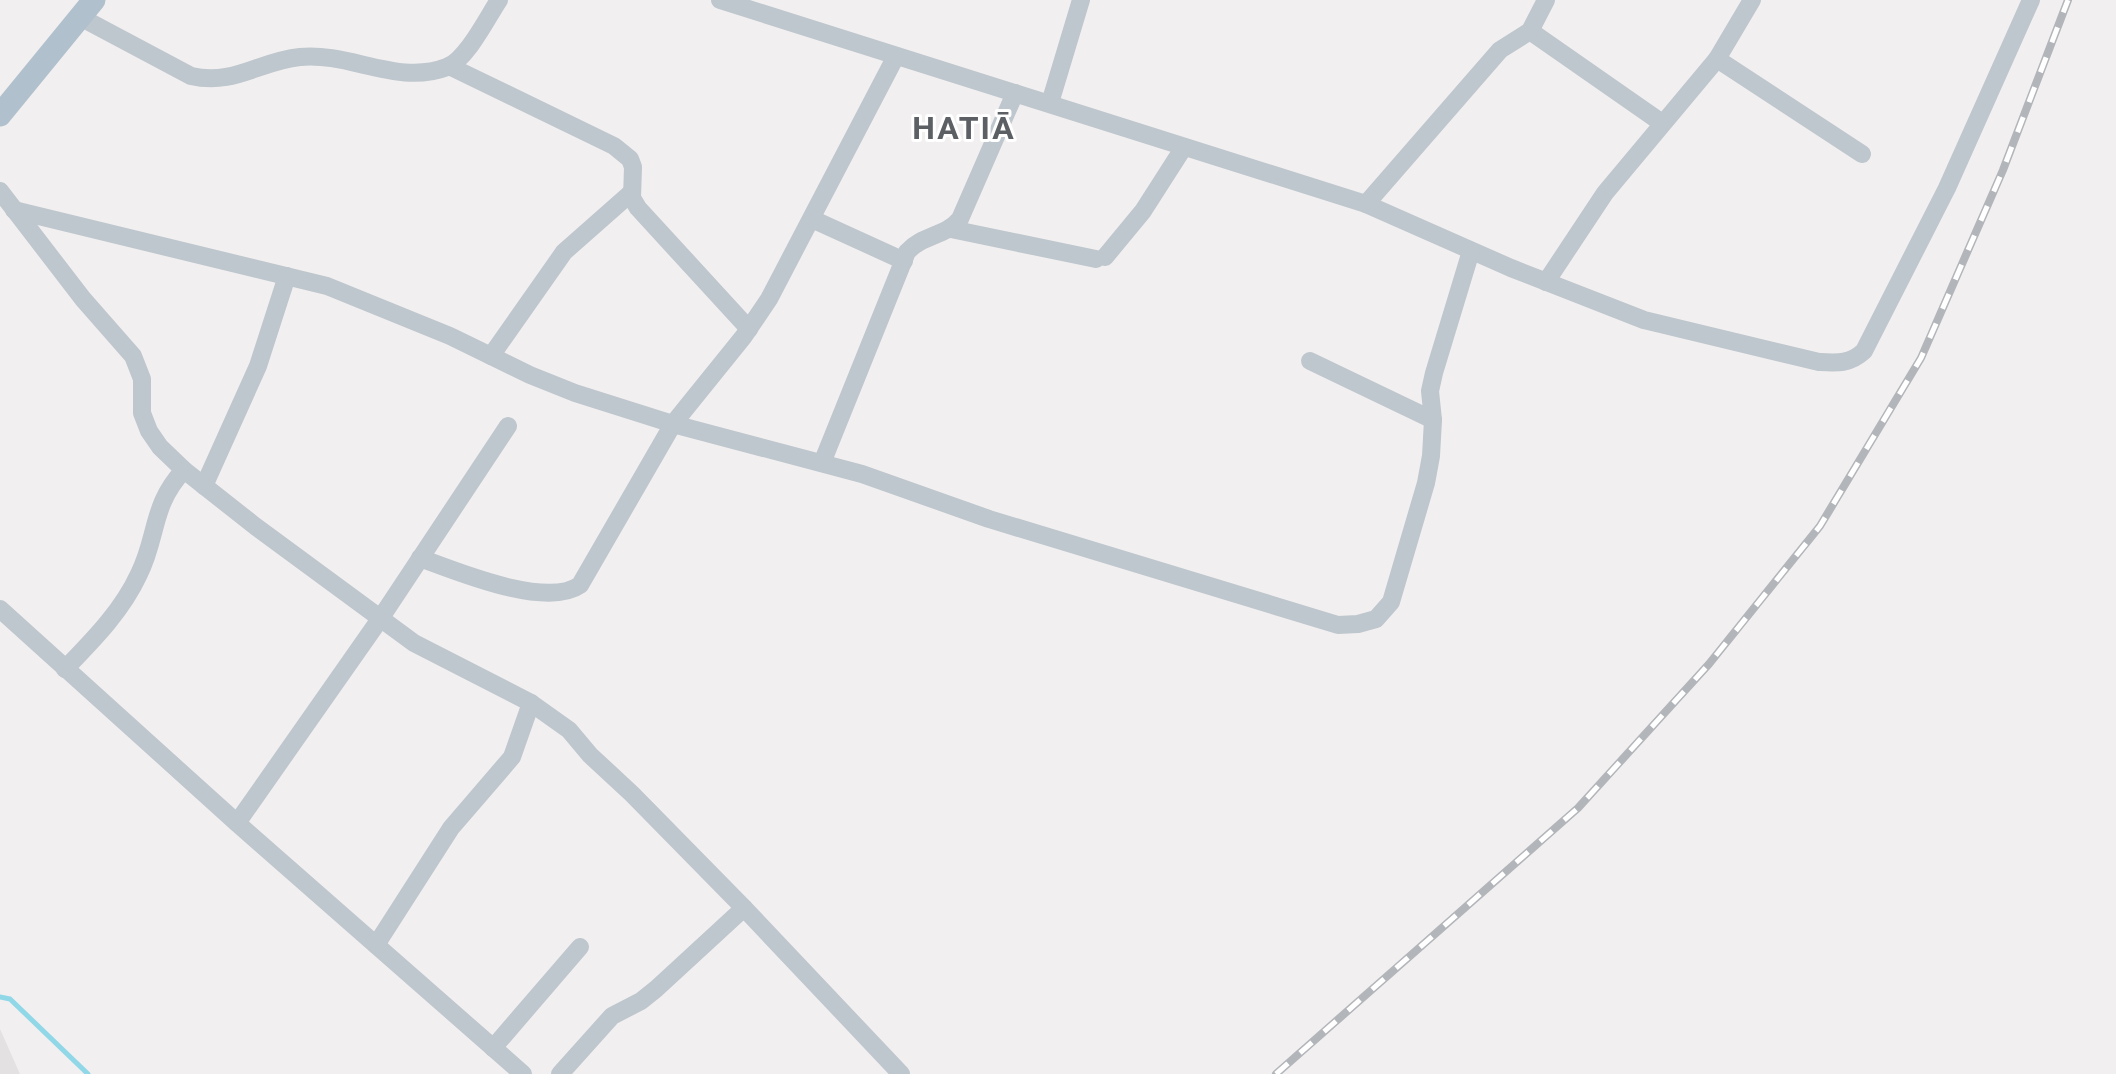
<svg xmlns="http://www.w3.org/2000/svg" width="2116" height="1074" font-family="Roboto,sans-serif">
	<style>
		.education { fill: #e3e1e1 }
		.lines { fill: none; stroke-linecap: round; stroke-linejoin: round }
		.stream { stroke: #90d7e7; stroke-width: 5 }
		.minor { stroke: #bec7cd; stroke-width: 18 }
		.major { stroke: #b1c0cd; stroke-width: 23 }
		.rail-casing { stroke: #b2b5b9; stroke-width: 8 }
		.rail { stroke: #fff; stroke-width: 5; stroke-dasharray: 16; stroke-linecap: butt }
		.labels { text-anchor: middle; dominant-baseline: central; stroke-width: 6; stroke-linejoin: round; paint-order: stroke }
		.district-label { font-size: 32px; font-weight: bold; letter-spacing: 2px; fill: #5c6064; stroke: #fff }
	</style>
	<rect width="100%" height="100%" fill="#f2eff0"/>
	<polygon class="education" points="0,1029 20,1074 0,1074"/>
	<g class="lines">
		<polyline class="stream" points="0,997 10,999 88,1074"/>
		<g class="minor">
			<path d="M720,0l646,204 145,64 133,52 175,42c19,1 31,2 45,-11l83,-163 84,-188"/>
			<path d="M80,17l111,59c43,10 68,-15 109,-19 50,-5 98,29 147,10 20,-8 40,-49 52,-67"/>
			<polyline points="1530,31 1662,123"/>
			<polyline points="1717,59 1862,154"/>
			<polyline points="449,66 614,146 630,159 633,167 632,198 638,208 749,329"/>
			<polyline points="1050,103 1081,0"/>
			<polyline points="0,191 83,299 133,356 142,379 142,413 149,431 160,447 184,470 255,526 414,643 531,703 569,730 590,755 632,794 744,908 901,1074"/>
			<polyline points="1366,204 1500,50 1530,31 1546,0"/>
			<polyline points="14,210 327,286 450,336 530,375 575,393 673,424 862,474 989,519 1338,625 1358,624 1376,619 1391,602 1426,483 1431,456 1433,420 1430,391 1434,373 1471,251"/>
			<polyline points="812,219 904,261"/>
			<polyline points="951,229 1096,259"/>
			<polyline points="1105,257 1143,211 1184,147"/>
			<polyline points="1546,282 1605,193 1717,59 1752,0"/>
			<polyline points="491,356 564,252 632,192"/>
			<polyline points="1310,361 1433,420"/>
			<path d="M822,463l85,-211c16,-18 38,-15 53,-33l55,-126"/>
			<polyline points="204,486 258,366 287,276"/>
			<path d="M420,558c36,13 126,51 160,27l93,-161 71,-88 25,-37 127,-243"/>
			<polyline points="0,609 237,823 523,1074"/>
			<path d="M65,669c28,-29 57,-58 74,-95 19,-38 12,-69 45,-104"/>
			<polyline points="237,823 380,619 508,426"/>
			<polyline points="376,945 451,828 512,757 531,703"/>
			<polyline points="493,1048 580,947"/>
			<polyline points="560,1074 612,1016 641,1001 656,989 744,908"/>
		</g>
		<polyline class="major" points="0,115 94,0"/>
		<g class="rail-casing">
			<polyline id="rail" points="1276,1074 1578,808 1709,664 1820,526 1921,358 2003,170 2068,0"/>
		</g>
		<use href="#rail" class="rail"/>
	</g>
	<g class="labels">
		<g class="district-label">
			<text x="964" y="128">HATIĀ</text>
		</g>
	</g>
</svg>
